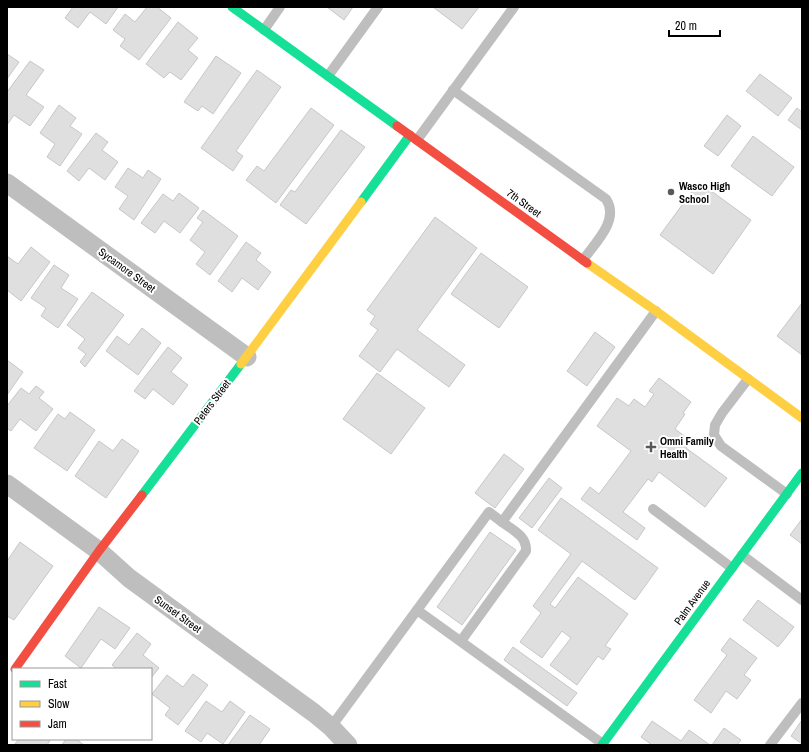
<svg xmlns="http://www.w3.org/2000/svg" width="809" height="752" font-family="'Archivo Narrow',sans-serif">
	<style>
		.building { fill: #dfdfdf; stroke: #c7c7c7 }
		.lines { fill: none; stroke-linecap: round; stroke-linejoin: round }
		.lane { stroke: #bebebe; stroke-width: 10 }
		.street { stroke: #bebebe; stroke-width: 19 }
		.fast { stroke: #16e098; stroke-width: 9 }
		.slow { stroke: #ffcf43; stroke-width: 9 }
		.jam { stroke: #f24e42; stroke-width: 9 }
		.poi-dot { fill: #595959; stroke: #fff; stroke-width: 1.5 }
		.labels { text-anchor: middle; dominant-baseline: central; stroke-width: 4; stroke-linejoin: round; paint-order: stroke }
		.poi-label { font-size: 11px; font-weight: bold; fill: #000; stroke: #fff; text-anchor: start }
		.street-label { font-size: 11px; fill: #000; stroke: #fff }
	</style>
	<rect width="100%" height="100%" fill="#fff"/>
	<g class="building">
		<polygon points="73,7 118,7 106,24 90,12 78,28 65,18"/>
		<polygon points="147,7 157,7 171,18 139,60 120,46 125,39 113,30 125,14 135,22"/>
		<polygon points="327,7 353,7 344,20"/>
		<polygon points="433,7 479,7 462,29"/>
		<polygon points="178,22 198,38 188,50 198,58 181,80 170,72 164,78 146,64"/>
		<polygon points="7,54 19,62 7,79"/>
		<polygon points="216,56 241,73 213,114 202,106 198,111 184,102"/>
		<polygon points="30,61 44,70 26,95 44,107 30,126 14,115 7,125 7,92"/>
		<polygon points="257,70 281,87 236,151 243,156 233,171 201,148"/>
		<polygon points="760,74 792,98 778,116 746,91"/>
		<polygon points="59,105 76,118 70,126 82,134 60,166 47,157 55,144 40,133"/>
		<polygon points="311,108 334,125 276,203 246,180 257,166 264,171"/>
		<polygon points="797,108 802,112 802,130 788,120"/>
		<polygon points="727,115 741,126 718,156 704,146"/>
		<polygon points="341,130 365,147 306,224 280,205 291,190 295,192"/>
		<polygon points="96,133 108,142 102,150 118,162 105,180 89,168 79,181 67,171"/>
		<polygon points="753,136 794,167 772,196 731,166"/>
		<polygon points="128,168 143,178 148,170 161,179 134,220 119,209 128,196 115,187"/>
		<polygon points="699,182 751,220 713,274 660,235"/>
		<polygon points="179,193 199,208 180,233 164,221 155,233 141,223 163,194 173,201"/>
		<polygon points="203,210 238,236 210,275 196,264 205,252 190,240 203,222 197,218"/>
		<polygon points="435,217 477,248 417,330 465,365 449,387 397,349 380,372 359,356 378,330 370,324 375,316 367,310"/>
		<polygon points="246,242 261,253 256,260 271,272 258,290 242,278 232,292 218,281"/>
		<polygon points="31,247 50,262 21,301 7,290 7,256 18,264"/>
		<polygon points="481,253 528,287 499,328 451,294"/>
		<polygon points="54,265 69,275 61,288 78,299 58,328 41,316 46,308 31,298"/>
		<polygon points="92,292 124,315 85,367 80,362 86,354 78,348 85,339 67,325"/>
		<polygon points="802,303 802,355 777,336"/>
		<polygon points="142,328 161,343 138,375 106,351 117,336 129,345"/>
		<polygon points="595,332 615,347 587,386 567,371"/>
		<polygon points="168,347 182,358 171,372 188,385 173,405 153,389 145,399 134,391"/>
		<polygon points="7,360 23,372 7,395"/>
		<polygon points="377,373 425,408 391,454 343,419"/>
		<polygon points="659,378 691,402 683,413 685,414 675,429 691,441 686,448 727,478 705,507 659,472 652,482 648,479 623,512 645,528 637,540 581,499 590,487 599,494 631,451 597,426 617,398 629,406 634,399 645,407 654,394 649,391"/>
		<polygon points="36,386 44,392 39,398 53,409 36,431 20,419 11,431 7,428 7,406 21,388 29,394"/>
		<polygon points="70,412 95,430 67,471 34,448 58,414 65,419"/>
		<polygon points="122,439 139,451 106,498 75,476 99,441 113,451"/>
		<polygon points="504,454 524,469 495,508 475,493"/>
		<polygon points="549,478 562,488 532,528 519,518"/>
		<polygon points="561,498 658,568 635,600 582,561 550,604 555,608 578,577 628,614 605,646 611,649 603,660 598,656 577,685 550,665 571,638 562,631 542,658 520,642 541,613 533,606 571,554 538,530"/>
		<polygon points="802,519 802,544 790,535"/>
		<polygon points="490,532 516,550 462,625 437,607"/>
		<polygon points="20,542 53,566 14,620 7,616 7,561"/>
		<polygon points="758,600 794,627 778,647 743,620"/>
		<polygon points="99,607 130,628 115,649 101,639 81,668 65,656"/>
		<polygon points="137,633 151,644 143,655 159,668 151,678 151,669 117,669 112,665"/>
		<polygon points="730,638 757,658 744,675 751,680 737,699 726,691 711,713 694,700 727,655 721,650"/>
		<polygon points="513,647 577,693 567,706 504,660"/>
		<polygon points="193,674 208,685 178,725 165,715 170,708 152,694 167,675 183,687"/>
		<polygon points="206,701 222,712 230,701 245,712 223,744 207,733 201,742 185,731"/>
		<polygon points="250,715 270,729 259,745 228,745"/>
		<polygon points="802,720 802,744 791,736"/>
		<polygon points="652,721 681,741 689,730 710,745 652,745 641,737"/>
		<polygon points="724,728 741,740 737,745 712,745"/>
		<polygon points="19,739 51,739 47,745 14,745"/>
		<polygon points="66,739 76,739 84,745 62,745"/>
	</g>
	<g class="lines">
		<g class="lane">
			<polyline points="264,30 280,7"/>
			<polyline points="328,76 378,7"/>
			<path d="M453,90l153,109c14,21 -11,44 -23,61"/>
			<polyline points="417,140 514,7"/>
			<polyline points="748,379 722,413 715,425 714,435 721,446 787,494"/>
			<polyline points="653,509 732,568"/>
			<polyline points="742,555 802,600"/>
			<polyline points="417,610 489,512 502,522 656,311"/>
			<path d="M461,641l65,-90c1,-15 -13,-21 -24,-29"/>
			<polyline points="331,727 417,610 603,744"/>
			<polyline points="770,745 802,703"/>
		</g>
		<g class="street">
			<polyline points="7,183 247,357"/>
			<polyline points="7,484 99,551 129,578 314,713 331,727 348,745"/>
		</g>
		<g class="fast">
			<polyline points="232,7 397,126"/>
			<polyline points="361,202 410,135"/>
			<polyline points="142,495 241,364"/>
			<polyline points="602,745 802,473"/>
		</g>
		<g class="slow">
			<polyline points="587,263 656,311 802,418"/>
			<polyline points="241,364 361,202"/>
		</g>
		<g class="jam">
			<polyline points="397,126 587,263"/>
			<polyline points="15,669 99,551 142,495"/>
		</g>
	</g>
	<g class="poi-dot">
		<circle cx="671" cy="192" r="4"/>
		<path d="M649 441h4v4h4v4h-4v4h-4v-4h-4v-4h4z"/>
	</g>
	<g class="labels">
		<g class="poi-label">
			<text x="679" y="186">Wasco High<tspan x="679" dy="13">School</tspan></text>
			<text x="660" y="441">Omni Family<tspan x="660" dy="13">Health</tspan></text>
		</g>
		<g class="street-label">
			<text transform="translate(524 203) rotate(36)">7th Street</text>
			<text transform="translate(127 270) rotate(36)">Sycamore Street</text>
			<text transform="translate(212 402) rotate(-53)">Peters Street</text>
			<text transform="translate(692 602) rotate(-54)">Palm Avenue</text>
			<text transform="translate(178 614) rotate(36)">Sunset Street</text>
		</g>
	</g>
	<rect width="809" height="752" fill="none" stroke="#000000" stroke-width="16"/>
	<rect x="12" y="668" width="140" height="72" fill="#ffffff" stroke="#999999"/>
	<rect x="20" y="681" width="20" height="6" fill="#16e098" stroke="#999999"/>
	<text x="48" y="688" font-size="12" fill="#000000">Fast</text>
	<rect x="20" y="701" width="20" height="6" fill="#ffcf43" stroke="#999999"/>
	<text x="48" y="708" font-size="12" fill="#000000">Slow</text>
	<rect x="20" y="721" width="20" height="6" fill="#f24e42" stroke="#999999"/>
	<text x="48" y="728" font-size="12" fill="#000000">Jam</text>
	<path d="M669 30v6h51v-6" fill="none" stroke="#000000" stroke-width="2"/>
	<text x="675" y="30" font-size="12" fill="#000000" stroke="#ffffff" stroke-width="3" paint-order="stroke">20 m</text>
</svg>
